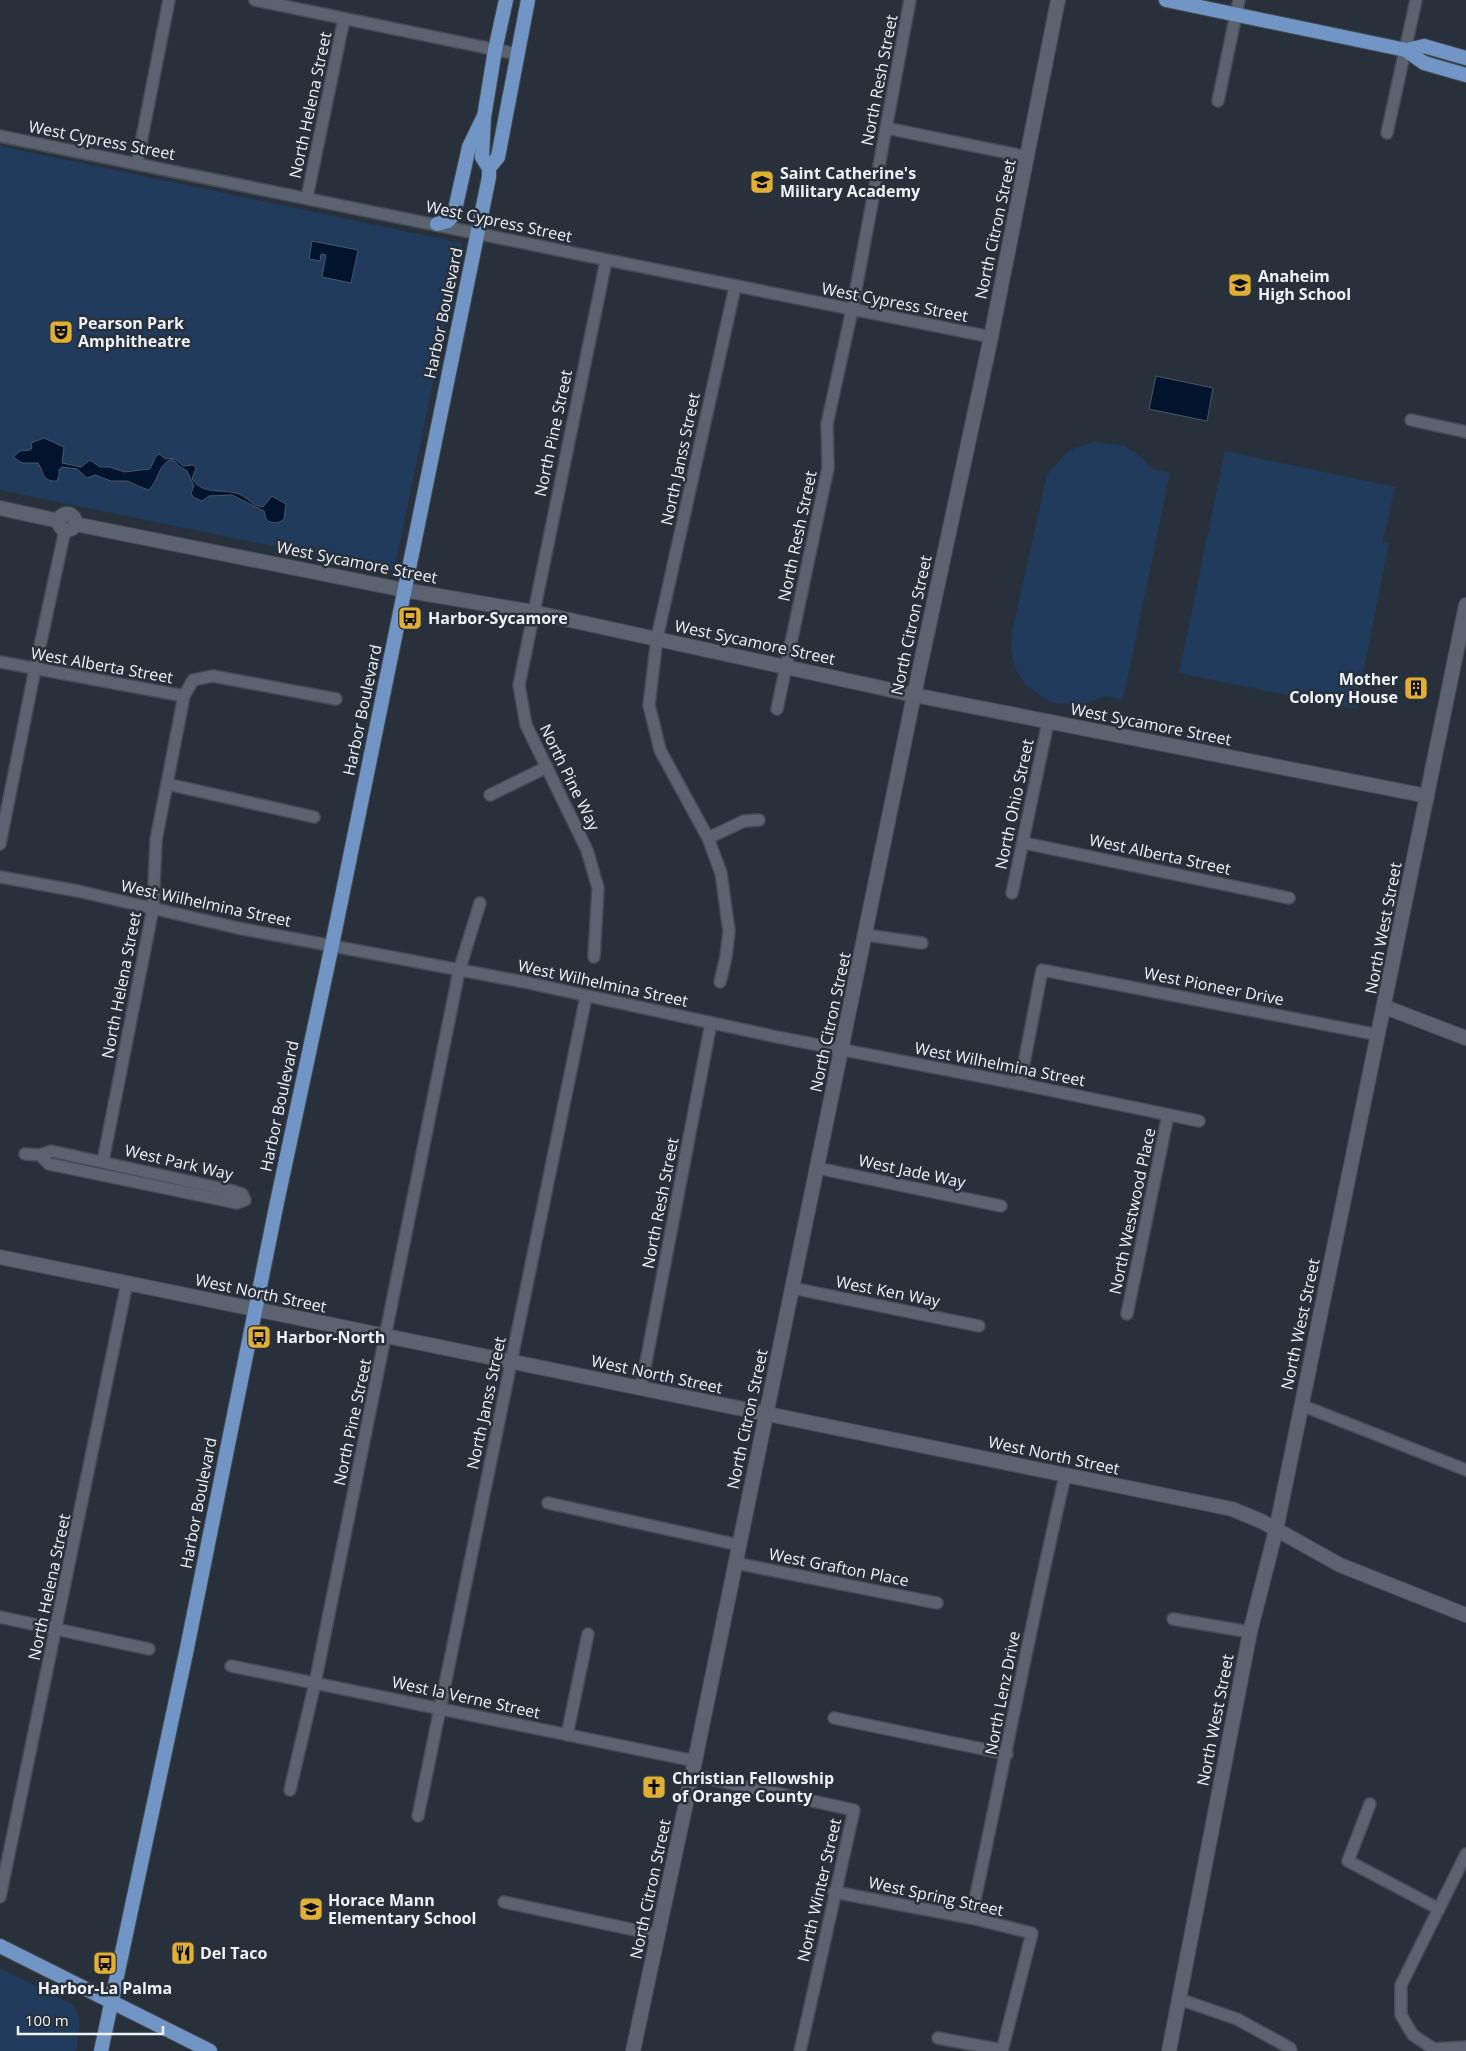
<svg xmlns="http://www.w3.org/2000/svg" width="1466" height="2051" font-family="'Open Sans',sans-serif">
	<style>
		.green { fill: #203b5c }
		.water { fill: #01132d; stroke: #48566a }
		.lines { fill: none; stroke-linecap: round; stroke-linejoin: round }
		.minor-casing { stroke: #464c55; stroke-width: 14 }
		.tertiary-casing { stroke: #464c55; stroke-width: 16 }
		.primary-casing { stroke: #464c55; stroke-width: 16 }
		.minor { stroke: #5a636f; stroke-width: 11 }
		.tertiary { stroke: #5a636f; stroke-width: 14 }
		.primary { stroke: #7195c5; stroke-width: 14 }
		.labels { text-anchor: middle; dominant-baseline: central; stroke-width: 5; stroke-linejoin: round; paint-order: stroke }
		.street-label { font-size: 16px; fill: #edf2f9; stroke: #28303b }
		.poi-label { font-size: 16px; font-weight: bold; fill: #edf2f9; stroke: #28303b; text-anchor: start }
	</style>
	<rect width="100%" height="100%" fill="#28303b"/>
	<g class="green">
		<polygon points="0,146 462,243 394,571 0,490"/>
		<polygon points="1095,442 1124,446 1140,456 1152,469 1170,473 1123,700 1105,696 1080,705 1050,702 1026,685 1016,670 1011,651 1012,633 1047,475 1067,452 1077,447"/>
		<polygon points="1225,451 1395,487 1383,542 1389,542 1356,709 1179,673"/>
		<polygon points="0,1968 73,2005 80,2019 76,2051 0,2051"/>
	</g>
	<g class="water">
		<polygon points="312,241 358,250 351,283 322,277 326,255 321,254 320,261 309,259"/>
		<polygon points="1156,376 1213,388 1207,421 1149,409"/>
		<path d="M44,438l20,9 -2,16 19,4 9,-7 10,7h10l14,5 26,-3 6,-13 3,-2 7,5 8,-1 9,8 11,-1 2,3 -4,11c12,17 30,9 47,15 10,4 11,11 24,13l9,-11 14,8 -2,15c-5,5 -14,5 -18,0l-2,-8 -32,-16 -23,1 -7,5 -9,-4 -2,-4 3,-7 -7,-15 -8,-5 -6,-7c-16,4 -14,24 -25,31l-21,-9h-16l-16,-6 -8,3 -10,-9 -15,-2 -3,3v6l-2,5c-15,1 -13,-9 -19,-18h-16l-9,-6 7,-6 10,-1 2,-2 -1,-5z"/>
	</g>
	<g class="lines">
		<g class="minor-casing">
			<g id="minor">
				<polyline points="255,0 517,54"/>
				<polyline points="1218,101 1239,0"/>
				<polyline points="886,128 1028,157"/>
				<polyline points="1387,133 1416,0"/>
				<path d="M0,136c331,65 660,137 991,201"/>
				<polyline points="137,163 169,0"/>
				<polyline points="307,197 344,19"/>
				<polyline points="1411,420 1466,432"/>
				<polyline points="0,662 184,696 193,680 213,676 336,699"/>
				<polyline points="777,709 828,468 827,424 852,310 910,0"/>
				<polyline points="167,784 314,817"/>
				<polyline points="490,795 547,767"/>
				<polyline points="708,838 744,821 759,820"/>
				<polyline points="1024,843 1289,898"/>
				<polyline points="0,844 35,669 65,530"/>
				<polyline points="0,877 78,891 238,928 524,982 777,1037 1020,1084 1199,1121"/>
				<polyline points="1012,893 1048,722"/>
				<polyline points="866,935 922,943"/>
				<polyline points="594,957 598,888 587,850 526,725 519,685 606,261"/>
				<polyline points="720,982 726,957 729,931 721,873 708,838 660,750 649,705 657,638 735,287"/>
				<polyline points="1020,1084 1042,970 1379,1035"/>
				<polyline points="25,1154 40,1155 51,1151 233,1191 242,1194 245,1200 237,1203 49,1164 40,1155"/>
				<polyline points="103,1161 153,908 156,840 184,696"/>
				<polyline points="817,1168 1001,1206"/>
				<polyline points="792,1288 979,1326"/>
				<polyline points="1127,1314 1168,1115"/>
				<polyline points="641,1388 711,1023"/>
				<polyline points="1301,1405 1466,1470"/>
				<polyline points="548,1503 739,1545"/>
				<polyline points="735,1563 937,1603"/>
				<polyline points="0,1617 149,1649"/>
				<polyline points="1173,1619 1250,1632"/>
				<polyline points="231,1666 695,1761"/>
				<polyline points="834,1718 1007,1754"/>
				<polyline points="567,1735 588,1634"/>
				<polyline points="692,1775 854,1810 800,2051"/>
				<polyline points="290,1790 315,1683 459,971 480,903"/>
				<polyline points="1370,1804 1348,1861 1439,1909"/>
				<polyline points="418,1816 586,997"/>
				<polyline points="1466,1854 1401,1985 1401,2015 1413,2035 1434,2049 1466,2047"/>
				<polyline points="834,1892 971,1918 1032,1933 1002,2051"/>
				<polyline points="0,1897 127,1283"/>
				<polyline points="504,1902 658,1935"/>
				<path d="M971,1918c32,-148 60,-296 94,-442"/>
				<polyline points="1179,1999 1237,2019 1290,2048 1291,2051"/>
				<polyline points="938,2038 1002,2050"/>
			</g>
		</g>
		<g class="tertiary-casing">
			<g id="tertiary">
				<polyline points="0,508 59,521"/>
				<circle cx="67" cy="522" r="8"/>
				<polyline points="75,524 404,590 533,612 914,695 1427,796"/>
				<polyline points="1385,1007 1466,1038"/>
				<polyline points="0,1257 1232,1509 1261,1521 1340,1565 1466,1615"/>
				<polyline points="633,2051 692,1775 914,695 991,337 1058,0"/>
				<polyline points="1169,2051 1250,1632 1276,1530 1466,605"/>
			</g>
		</g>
		<g class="primary-casing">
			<g id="primary">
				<polyline points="1166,0 1406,50 1424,46 1466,58"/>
				<polyline points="1406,50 1424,63 1466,75"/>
				<polyline points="489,168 498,157 528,0"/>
				<polyline points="437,224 448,221 454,214 469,147 483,118"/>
				<polyline points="0,1946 210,2051"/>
				<polyline points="101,2051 186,1653 276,1207 332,945 489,177 489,168 482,157 484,117 495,50 506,0"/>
			</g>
		</g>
		<use href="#minor" class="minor"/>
		<use href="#tertiary" class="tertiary"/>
		<use href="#primary" class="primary"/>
	</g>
	<defs>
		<g id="school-square" transform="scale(1.25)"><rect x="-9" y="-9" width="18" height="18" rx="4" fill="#e0b034" stroke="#28303b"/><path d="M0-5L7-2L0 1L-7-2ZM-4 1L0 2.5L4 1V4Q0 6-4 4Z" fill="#111"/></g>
		<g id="theatre-square" transform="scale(1.25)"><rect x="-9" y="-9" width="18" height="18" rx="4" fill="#e0b034" stroke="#28303b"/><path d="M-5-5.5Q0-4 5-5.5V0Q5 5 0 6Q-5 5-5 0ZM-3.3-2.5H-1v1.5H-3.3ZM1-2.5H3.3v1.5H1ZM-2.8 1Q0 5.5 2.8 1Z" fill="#111"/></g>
		<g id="bus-square" transform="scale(1.25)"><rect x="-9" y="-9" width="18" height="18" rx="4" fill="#e0b034" stroke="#28303b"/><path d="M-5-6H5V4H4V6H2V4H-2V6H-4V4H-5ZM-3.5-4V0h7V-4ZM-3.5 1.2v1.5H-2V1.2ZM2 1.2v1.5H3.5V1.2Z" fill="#111"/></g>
		<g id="building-square" transform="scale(1.25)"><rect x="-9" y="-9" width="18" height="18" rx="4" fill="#e0b034" stroke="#28303b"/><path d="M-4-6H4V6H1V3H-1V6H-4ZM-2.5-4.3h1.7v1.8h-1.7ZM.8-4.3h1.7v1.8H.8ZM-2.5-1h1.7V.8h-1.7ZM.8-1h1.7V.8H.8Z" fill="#111"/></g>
		<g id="church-square" transform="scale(1.25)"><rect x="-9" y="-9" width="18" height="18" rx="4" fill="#e0b034" stroke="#28303b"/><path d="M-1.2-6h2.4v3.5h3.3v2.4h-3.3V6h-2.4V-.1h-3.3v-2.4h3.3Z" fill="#111"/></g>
		<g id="restaurant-square" transform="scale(1.25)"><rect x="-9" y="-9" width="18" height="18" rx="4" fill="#e0b034" stroke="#28303b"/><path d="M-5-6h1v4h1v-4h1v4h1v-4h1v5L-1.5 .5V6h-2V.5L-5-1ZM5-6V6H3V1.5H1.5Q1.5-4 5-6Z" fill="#111"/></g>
	</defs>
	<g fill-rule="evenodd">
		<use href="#school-square" x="762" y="182"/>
		<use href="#school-square" x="1240" y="285"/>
		<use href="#theatre-square" x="61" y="332"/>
		<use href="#bus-square" x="410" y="618"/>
		<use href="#building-square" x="1416" y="688"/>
		<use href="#bus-square" x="259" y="1337"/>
		<use href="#church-square" x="654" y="1787"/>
		<use href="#school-square" x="311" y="1909"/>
		<use href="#restaurant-square" x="183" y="1953"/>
		<use href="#bus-square" x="105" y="1963"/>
	</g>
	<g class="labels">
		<g class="street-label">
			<text transform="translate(879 80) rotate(-79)">North Resh Street</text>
			<text transform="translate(310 105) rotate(-78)">North Helena Street</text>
			<text transform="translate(102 140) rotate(11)">West Cypress Street</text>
			<text transform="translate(499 221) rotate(12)">West Cypress Street</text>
			<text transform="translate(995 229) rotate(-78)">North Citron Street</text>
			<text transform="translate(895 302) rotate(11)">West Cypress Street</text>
			<text transform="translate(443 313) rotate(-78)">Harbor Boulevard</text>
			<text transform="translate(553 433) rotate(-78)">North Pine Street</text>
			<text transform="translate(680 459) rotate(-78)">North Janss Street</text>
			<text transform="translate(797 536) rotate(-78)">North Resh Street</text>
			<text transform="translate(357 562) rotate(11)">West Sycamore Street</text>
			<text transform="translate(911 625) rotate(-78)">North Citron Street</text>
			<text transform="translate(755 642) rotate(12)">West Sycamore Street</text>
			<text transform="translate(102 665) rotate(10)">West Alberta Street</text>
			<text transform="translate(362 710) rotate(-78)">Harbor Boulevard</text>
			<text transform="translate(1151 724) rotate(11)">West Sycamore Street</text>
			<text transform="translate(570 777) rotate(64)">North Pine Way</text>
			<text transform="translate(1014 804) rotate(-78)">North Ohio Street</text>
			<text transform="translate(1160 854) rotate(12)">West Alberta Street</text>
			<text transform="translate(206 903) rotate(12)">West Wilhelmina Street</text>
			<text transform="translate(1383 928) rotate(-79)">North West Street</text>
			<text transform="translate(603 983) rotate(12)">West Wilhelmina Street</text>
			<text transform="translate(121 985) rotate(-79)">North Helena Street</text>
			<text transform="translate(1214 986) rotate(11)">West Pioneer Drive</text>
			<text transform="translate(830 1022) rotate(-78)">North Citron Street</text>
			<text transform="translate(1000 1064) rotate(11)">West Wilhelmina Street</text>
			<text transform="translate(279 1106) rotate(-78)">Harbor Boulevard</text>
			<text transform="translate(179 1162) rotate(13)">West Park Way</text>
			<text transform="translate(912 1171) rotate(12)">West Jade Way</text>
			<text transform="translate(660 1203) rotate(-79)">North Resh Street</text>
			<text transform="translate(1132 1211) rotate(-78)">North Westwood Place</text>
			<text transform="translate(888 1291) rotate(11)">West Ken Way</text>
			<text transform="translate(261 1293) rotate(12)">West North Street</text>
			<text transform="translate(1300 1324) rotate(-78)">North West Street</text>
			<text transform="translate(657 1374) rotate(12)">West North Street</text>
			<text transform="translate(486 1403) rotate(-78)">North Janss Street</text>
			<text transform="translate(747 1419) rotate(-78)">North Citron Street</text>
			<text transform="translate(352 1422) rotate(-78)">North Pine Street</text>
			<text transform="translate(1054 1455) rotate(12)">West North Street</text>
			<text transform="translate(198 1503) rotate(-79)">Harbor Boulevard</text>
			<text transform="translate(839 1567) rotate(11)">West Grafton Place</text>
			<text transform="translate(49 1587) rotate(-78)">North Helena Street</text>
			<text transform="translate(1002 1693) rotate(-79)">North Lenz Drive</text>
			<text transform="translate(466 1697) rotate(12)">West la Verne Street</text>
			<text transform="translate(1215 1720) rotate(-79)">North West Street</text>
			<text transform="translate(650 1889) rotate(-78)">North Citron Street</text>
			<text transform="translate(819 1890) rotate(-77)">North Winter Street</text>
			<text transform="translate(936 1896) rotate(12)">West Spring Street</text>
		</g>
		<g class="poi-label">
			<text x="780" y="173">Saint Catherine's<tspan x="780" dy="18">Military Academy</tspan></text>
			<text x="1258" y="276">Anaheim<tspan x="1258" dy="18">High School</tspan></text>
			<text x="78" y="323">Pearson Park<tspan x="78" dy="18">Amphitheatre</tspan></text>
			<text x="428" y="618">Harbor-Sycamore</text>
			<text x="1398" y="679" text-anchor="end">Mother<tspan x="1398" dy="18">Colony House</tspan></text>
			<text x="276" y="1337">Harbor-North</text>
			<text x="672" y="1778">Christian Fellowship<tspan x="672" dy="18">of Orange County</tspan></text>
			<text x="328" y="1900">Horace Mann<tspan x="328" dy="18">Elementary School</tspan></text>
			<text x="200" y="1953">Del Taco</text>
			<text x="105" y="1988" text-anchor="middle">Harbor-La Palma</text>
		</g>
	</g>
	<path d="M18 2026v8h145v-8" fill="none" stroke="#edf2f9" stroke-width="2.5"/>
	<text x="25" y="2026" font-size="15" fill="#edf2f9" stroke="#28303b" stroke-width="4" paint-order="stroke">100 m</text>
</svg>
